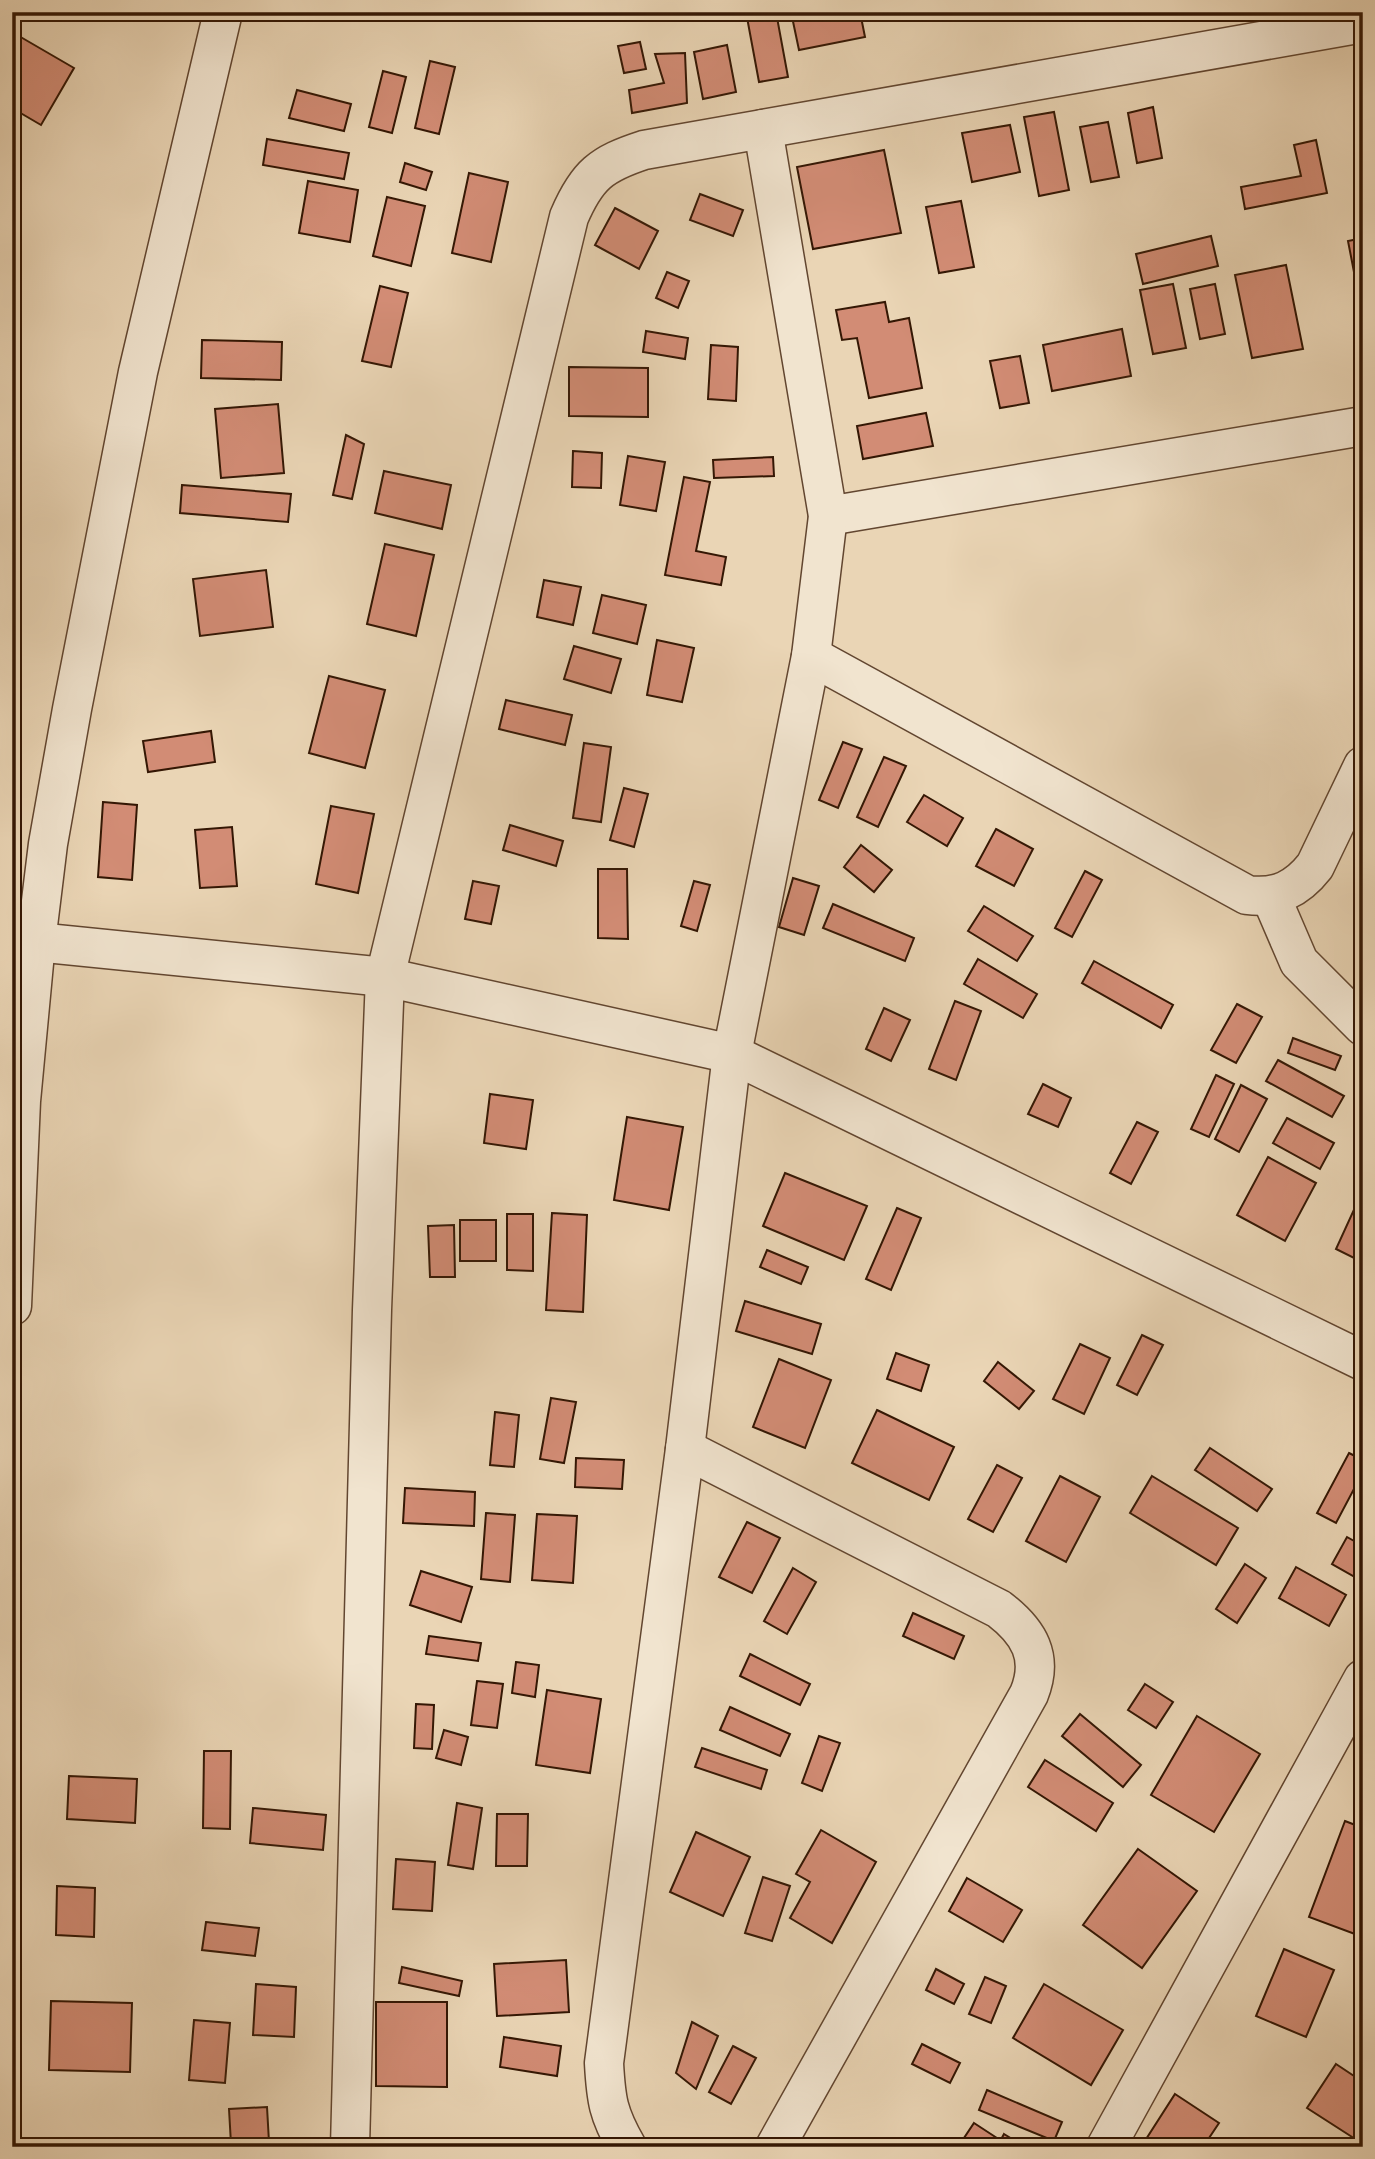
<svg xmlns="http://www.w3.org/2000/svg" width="1375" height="2159" font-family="'IM FELL English',serif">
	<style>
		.building { fill: #d28c75; stroke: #341704; stroke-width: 2 }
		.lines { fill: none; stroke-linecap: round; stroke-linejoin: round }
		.street-casing { stroke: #624630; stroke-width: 41 }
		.street { stroke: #f1e4cf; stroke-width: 38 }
	</style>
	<rect width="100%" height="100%" fill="#ead5b5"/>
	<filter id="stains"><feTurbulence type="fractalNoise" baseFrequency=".00286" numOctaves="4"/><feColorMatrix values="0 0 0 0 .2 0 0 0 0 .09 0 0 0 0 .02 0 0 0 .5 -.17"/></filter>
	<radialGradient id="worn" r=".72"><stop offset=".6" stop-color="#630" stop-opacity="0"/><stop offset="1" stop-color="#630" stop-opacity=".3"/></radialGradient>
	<g class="building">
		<polygon points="746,12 776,12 788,77 759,82"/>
		<polygon points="791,12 860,12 865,37 799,50"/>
		<polygon points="12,32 74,68 41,125 12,108"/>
		<polygon points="640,42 646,69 624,73 618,46"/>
		<polygon points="727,45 736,92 703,99 694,52"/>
		<polygon points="685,53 687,103 632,113 629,90 664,83 655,54"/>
		<polygon points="430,61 455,67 439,134 415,128"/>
		<polygon points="383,71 406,77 392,133 369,127"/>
		<polygon points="297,90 351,104 344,131 289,118"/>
		<polygon points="1153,107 1162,158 1137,163 1128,113"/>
		<polygon points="1054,112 1069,190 1039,196 1024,117"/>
		<polygon points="1108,122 1119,177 1091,182 1080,127"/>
		<polygon points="1010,125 1020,172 972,182 962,133"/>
		<polygon points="267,139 349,153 344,179 263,165"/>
		<polygon points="1316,140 1327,193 1245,209 1241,187 1301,176 1294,145"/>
		<polygon points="884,150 901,233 813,249 797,167"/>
		<polygon points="405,163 432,172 426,190 400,182"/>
		<polygon points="469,173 508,182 491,262 452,253"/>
		<polygon points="308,181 358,190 350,242 299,233"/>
		<polygon points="700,194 743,210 733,236 690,220"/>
		<polygon points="387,197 425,206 411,266 373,256"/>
		<polygon points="961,201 974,267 939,273 926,207"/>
		<polygon points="615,208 658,231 639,269 595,245"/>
		<polygon points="1211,236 1218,266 1143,284 1136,254"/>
		<polygon points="1363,238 1363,270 1354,272 1348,241"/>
		<polygon points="1286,265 1303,349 1252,358 1235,275"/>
		<polygon points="667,272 689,281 678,308 656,298"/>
		<polygon points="1173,284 1186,348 1153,354 1140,290"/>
		<polygon points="1215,284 1225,334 1200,339 1190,289"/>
		<polygon points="380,286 408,293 391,367 362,361"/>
		<polygon points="885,302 889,322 909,318 922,388 869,398 857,338 842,340 836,310"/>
		<polygon points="1122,329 1131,376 1052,391 1043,345"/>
		<polygon points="646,331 688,338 685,359 643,352"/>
		<polygon points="202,340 282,342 281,380 201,378"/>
		<polygon points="711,345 738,347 736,401 708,399"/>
		<polygon points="1020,356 1029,403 1000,408 990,361"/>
		<polygon points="569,367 648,368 648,417 569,416"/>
		<polygon points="278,404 284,473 221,478 215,409"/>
		<polygon points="926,413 933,446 863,459 857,426"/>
		<polygon points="346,435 364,444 352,499 333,495"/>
		<polygon points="573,451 602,453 601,488 572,487"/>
		<polygon points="628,456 665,462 656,511 620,505"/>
		<polygon points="773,457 774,476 714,478 713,460"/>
		<polygon points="384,471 451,485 442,529 375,513"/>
		<polygon points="684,477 710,482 696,551 726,557 721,585 665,575"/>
		<polygon points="182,485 291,494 288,522 180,513"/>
		<polygon points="385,544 434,555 416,636 367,624"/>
		<polygon points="266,570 273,627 200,636 193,579"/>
		<polygon points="544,580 581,587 573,625 537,617"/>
		<polygon points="602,595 646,605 637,644 593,633"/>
		<polygon points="657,640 694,648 682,702 647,695"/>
		<polygon points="574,646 621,659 611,693 564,679"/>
		<polygon points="329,676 385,690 365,768 309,753"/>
		<polygon points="506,700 572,715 565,745 499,729"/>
		<polygon points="211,731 215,762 148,772 143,741"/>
		<polygon points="843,742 862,749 838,808 819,800"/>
		<polygon points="584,743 611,747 601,822 573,818"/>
		<polygon points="884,757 906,766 878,827 857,817"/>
		<polygon points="624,788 648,794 634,847 610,840"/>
		<polygon points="924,795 963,818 947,846 907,822"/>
		<polygon points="103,802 137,805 132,880 98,877"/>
		<polygon points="331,806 374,814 358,893 316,884"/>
		<polygon points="510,825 563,841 556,866 503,850"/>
		<polygon points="232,827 237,886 200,888 195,830"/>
		<polygon points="996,829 1033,849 1014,886 976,866"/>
		<polygon points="861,845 892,870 874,892 844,867"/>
		<polygon points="598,869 627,869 628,939 598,938"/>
		<polygon points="1085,871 1102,880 1072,937 1055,928"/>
		<polygon points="793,878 819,886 804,935 779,927"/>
		<polygon points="473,881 499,886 491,924 465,919"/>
		<polygon points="694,881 710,885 697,931 681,926"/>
		<polygon points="833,904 914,938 905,961 823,928"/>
		<polygon points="984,906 1033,936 1017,961 968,931"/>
		<polygon points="978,959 1037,994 1023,1018 964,984"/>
		<polygon points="1094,961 1173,1005 1161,1028 1082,983"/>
		<polygon points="955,1001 981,1011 956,1080 929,1069"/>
		<polygon points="1237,1004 1262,1017 1236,1063 1211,1050"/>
		<polygon points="884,1008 910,1020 891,1061 866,1049"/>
		<polygon points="1293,1038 1341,1056 1335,1070 1288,1053"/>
		<polygon points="1278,1060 1344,1096 1332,1117 1266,1081"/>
		<polygon points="1216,1075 1234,1084 1209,1137 1191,1129"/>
		<polygon points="1043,1084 1071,1098 1058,1127 1028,1114"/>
		<polygon points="1241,1085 1267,1099 1239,1152 1215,1139"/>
		<polygon points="490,1094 533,1100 526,1149 484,1143"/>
		<polygon points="627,1117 683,1127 669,1210 614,1200"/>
		<polygon points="1287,1118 1334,1143 1320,1169 1273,1143"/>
		<polygon points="1137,1122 1158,1132 1131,1184 1110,1173"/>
		<polygon points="1268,1157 1316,1183 1285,1241 1237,1215"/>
		<polygon points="785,1173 867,1206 844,1260 763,1226"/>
		<polygon points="1357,1203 1363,1206 1363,1250 1358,1260 1336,1249"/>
		<polygon points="897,1208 921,1218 891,1290 866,1279"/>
		<polygon points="552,1213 587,1215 583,1312 546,1310"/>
		<polygon points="507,1214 533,1214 533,1271 507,1270"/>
		<rect x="460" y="1220" width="36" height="41"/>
		<polygon points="454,1225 455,1277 430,1277 428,1226"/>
		<polygon points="767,1250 808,1267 801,1284 760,1267"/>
		<polygon points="745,1301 821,1324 812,1354 736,1331"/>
		<polygon points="1142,1335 1163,1345 1137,1395 1117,1385"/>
		<polygon points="1080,1344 1110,1358 1084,1414 1053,1399"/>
		<polygon points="896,1353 929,1365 921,1391 887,1379"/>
		<polygon points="779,1359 831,1380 805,1448 753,1427"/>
		<polygon points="998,1362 1034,1391 1019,1409 984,1381"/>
		<polygon points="551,1398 576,1402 564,1463 540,1459"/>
		<polygon points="877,1410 954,1447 929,1500 852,1463"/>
		<polygon points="495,1412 519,1415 514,1467 490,1465"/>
		<polygon points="1210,1448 1272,1489 1257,1511 1195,1470"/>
		<polygon points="1349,1453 1363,1460 1363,1472 1336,1523 1317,1513"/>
		<polygon points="576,1458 624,1460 622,1489 575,1487"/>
		<polygon points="997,1465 1022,1478 993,1532 968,1519"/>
		<polygon points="1060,1476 1100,1497 1066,1562 1026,1541"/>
		<polygon points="1152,1476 1238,1528 1216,1565 1130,1513"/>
		<polygon points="405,1488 475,1492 474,1526 403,1523"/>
		<polygon points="486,1513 515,1515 510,1582 481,1579"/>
		<polygon points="537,1514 577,1516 573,1583 532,1580"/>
		<polygon points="747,1522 780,1538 752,1593 719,1577"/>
		<polygon points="1347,1537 1363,1546 1362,1581 1332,1564"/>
		<polygon points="1245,1564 1266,1578 1237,1623 1216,1609"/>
		<polygon points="1296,1567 1346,1595 1329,1626 1279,1598"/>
		<polygon points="793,1568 816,1582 787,1634 764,1621"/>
		<polygon points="421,1571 472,1587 461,1622 410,1605"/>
		<polygon points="913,1613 964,1636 954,1659 903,1636"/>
		<polygon points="429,1636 481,1643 478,1661 426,1654"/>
		<polygon points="750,1654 810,1684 800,1705 740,1676"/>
		<polygon points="516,1662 539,1665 535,1697 512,1693"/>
		<polygon points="477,1681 503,1684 497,1728 471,1725"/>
		<polygon points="1145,1684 1173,1702 1156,1728 1128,1710"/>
		<polygon points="547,1690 601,1699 590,1773 536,1765"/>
		<polygon points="416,1704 434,1705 432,1749 414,1748"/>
		<polygon points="730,1707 790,1734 780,1756 720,1730"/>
		<polygon points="1080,1714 1141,1765 1123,1787 1062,1736"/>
		<polygon points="1197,1716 1260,1754 1214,1832 1151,1795"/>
		<polygon points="444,1730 468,1737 461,1765 436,1758"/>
		<polygon points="819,1736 840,1743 822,1791 802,1783"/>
		<polygon points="702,1748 767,1770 761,1789 695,1767"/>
		<polygon points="204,1751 231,1751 230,1829 203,1828"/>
		<polygon points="1045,1760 1113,1803 1096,1831 1028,1787"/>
		<polygon points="69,1776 137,1779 135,1823 67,1819"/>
		<polygon points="457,1803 482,1808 473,1869 448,1865"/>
		<polygon points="253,1808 326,1815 323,1850 250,1843"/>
		<polygon points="497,1814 528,1814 527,1866 496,1866"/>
		<polygon points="1345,1821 1363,1828 1363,1937 1309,1917"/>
		<polygon points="821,1830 876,1862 832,1943 790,1918 810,1882 796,1874"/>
		<polygon points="696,1832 750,1857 723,1916 670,1892"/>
		<polygon points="1138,1849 1197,1891 1142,1968 1083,1925"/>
		<polygon points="396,1859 435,1862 432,1911 393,1909"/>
		<polygon points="763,1877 790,1886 772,1941 745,1933"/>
		<polygon points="967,1878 1022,1910 1003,1942 949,1911"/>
		<polygon points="57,1886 95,1888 94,1937 56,1935"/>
		<polygon points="206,1922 259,1928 255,1956 202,1950"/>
		<polygon points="1284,1949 1334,1970 1306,2037 1256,2016"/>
		<polygon points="566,1960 569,2012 497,2016 494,1964"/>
		<polygon points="402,1967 462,1981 459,1996 399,1983"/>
		<polygon points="936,1969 964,1984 954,2004 926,1990"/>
		<polygon points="985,1977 1006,1986 991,2023 969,2014"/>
		<polygon points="256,1984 296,1987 294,2037 253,2035"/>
		<polygon points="1044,1984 1123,2030 1091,2085 1013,2038"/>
		<polygon points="51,2001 132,2003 130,2072 49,2070"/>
		<polygon points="376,2002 447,2002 447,2087 376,2086"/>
		<polygon points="194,2020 230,2023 225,2083 189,2080"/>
		<polygon points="692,2022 718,2036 696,2089 676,2073"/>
		<polygon points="504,2037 561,2046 557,2076 500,2067"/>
		<polygon points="922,2044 960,2063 950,2083 912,2064"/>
		<polygon points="733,2046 756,2058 731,2104 709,2092"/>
		<polygon points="1336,2064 1363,2082 1363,2144 1307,2108"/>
		<polygon points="987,2090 1062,2122 1054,2141 979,2110"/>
		<polygon points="1175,2094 1219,2123 1203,2147 1141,2147"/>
		<polygon points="267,2107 269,2142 231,2144 229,2109"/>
		<polygon points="974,2123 1000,2140 996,2147 958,2147"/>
		<polygon points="1004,2134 1025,2147 997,2147"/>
	</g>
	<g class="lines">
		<g class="street-casing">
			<g id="street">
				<polyline points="828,516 1363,426"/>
				<path d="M811,656l436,239c30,4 50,-6 68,-29l48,-100"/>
				<polyline points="1271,897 1299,962 1363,1026"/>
				<polyline points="36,942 385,977 732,1054 1363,1361"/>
				<polyline points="12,1306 21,1101 36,942 48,844 72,709 138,372 223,12"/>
				<path d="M685,1449l314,160c30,23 45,48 30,85l-254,453"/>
				<path d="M350,2147l22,-837 13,-333 184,-760c18,-42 32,-53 75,-67l719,-127"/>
				<path d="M627,2147c-19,-33 -21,-47 -23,-84l81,-614 47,-395 79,-398 17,-140 -65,-387"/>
				<polyline points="1106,2147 1363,1679"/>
			</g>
		</g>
		<use href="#street" class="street"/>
	</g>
	<rect width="1375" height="2159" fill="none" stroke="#ead5b5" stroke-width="42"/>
	<rect x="14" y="14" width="1347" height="2131" fill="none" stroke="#341704" stroke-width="3.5"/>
	<rect x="21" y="21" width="1333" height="2117" fill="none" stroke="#341704" stroke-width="2"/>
	<rect width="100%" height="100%" filter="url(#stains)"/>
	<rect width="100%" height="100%" fill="url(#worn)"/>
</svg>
